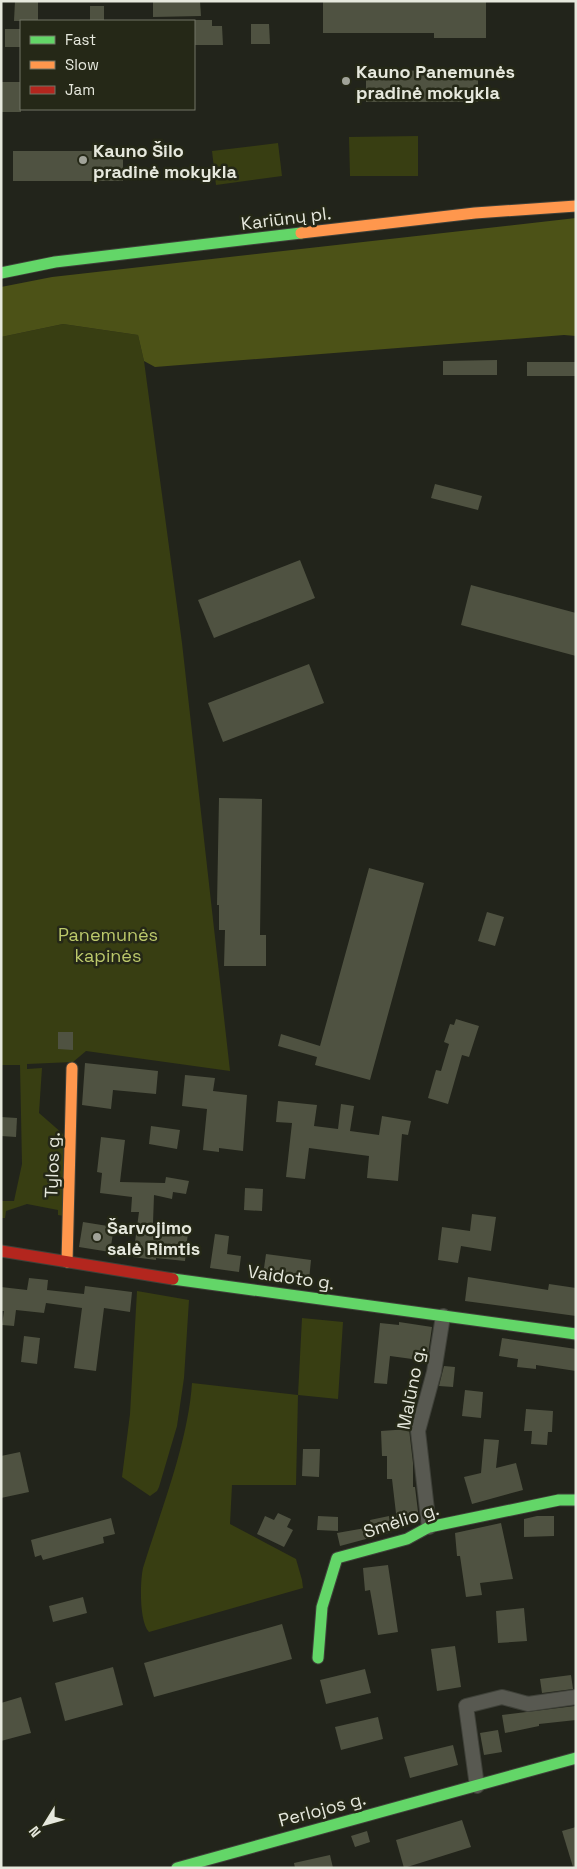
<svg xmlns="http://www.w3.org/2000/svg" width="577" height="1869" font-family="'Space Grotesk',sans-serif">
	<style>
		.green { fill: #383e12 }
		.forest { fill: #4c5217 }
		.building { fill: #4f5241 }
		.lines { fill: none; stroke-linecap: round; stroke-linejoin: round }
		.street-casing { stroke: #3f4139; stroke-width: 16 }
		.fast-casing { stroke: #3f4139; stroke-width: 13 }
		.slow-casing { stroke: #3f4139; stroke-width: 13 }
		.jam-casing { stroke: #3f4139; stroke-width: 13 }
		.street { stroke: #585951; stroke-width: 14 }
		.fast { stroke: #63d668; stroke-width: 11 }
		.slow { stroke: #ff974d; stroke-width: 11 }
		.jam { stroke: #b3261e; stroke-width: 11 }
		.poi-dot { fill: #a1a399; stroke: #252817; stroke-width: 2 }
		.labels { text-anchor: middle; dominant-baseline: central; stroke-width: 5; stroke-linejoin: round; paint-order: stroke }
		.poi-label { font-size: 18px; font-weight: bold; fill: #e6e8dd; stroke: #252817; text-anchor: start }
		.street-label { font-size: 18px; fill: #e6e8dd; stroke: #252817 }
		.park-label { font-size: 18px; fill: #bcc96b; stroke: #252817 }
	</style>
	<rect width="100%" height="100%" fill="#22241b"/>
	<g class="green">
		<polygon points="418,136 418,176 350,176 349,137"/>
		<polygon points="278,143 282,176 216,185 212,151"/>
		<polygon points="63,324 138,335 144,361 182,643 230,1071 86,1051 73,1062 27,1064 27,1069 42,1068 39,1113 63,1134 64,1216 58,1215 58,1210 27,1204 6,1211 5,1218 1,1218 1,1201 14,1201 22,1164 20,1065 1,1065 1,337"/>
		<polygon points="137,1291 189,1300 184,1378 177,1426 159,1487 157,1491 150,1496 122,1477 130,1414"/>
		<path d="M302,1318l41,4 -5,77 -40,-4 -2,90h-64l-2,39 66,35 6,21 1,8 -154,44c-10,-11 -9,-50 -6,-64 18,-58 45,-125 49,-185l106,12z"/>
	</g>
	<polygon class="forest" points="576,218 576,336 564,335 155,367 144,361 138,335 63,324 1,337 1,287 52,277"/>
	<g class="building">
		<polygon points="15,1 38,1 38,21 14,21"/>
		<polygon points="153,1 200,1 201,16 153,17"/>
		<polygon points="323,1 486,1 486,38 434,38 434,33 323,33"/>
		<rect x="90" y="6" width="14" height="15"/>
		<polygon points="194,20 212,20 212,26 222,26 223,45 194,45"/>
		<polygon points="251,24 269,24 270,44 251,44"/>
		<rect x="5" y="29" width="16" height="18"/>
		<polygon points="478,70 478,102 366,102 366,71"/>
		<rect x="1" y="82" width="20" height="30"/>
		<rect x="13" y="151" width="110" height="30"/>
		<polygon points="497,360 497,375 443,375 443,361"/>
		<rect x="527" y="362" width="49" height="14"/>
		<polygon points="435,484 482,496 478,510 431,498"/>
		<polygon points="300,560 315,598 214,638 198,600"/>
		<polygon points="471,585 576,613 576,656 461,625"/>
		<polygon points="309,664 324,703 223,742 208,703"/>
		<polygon points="219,798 262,799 260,935 266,935 266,966 224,966 225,930 219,930 219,905 217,905"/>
		<polygon points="369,868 424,883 370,1080 315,1065 317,1057 278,1046 281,1034 320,1046"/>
		<polygon points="487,912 504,917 495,946 478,941"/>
		<polygon points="456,1019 479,1026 469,1057 462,1055 448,1104 428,1098 436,1070 441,1071 449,1044 444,1042 450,1024 454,1025"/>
		<polygon points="58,1032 73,1032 73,1050 58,1049"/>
		<polygon points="85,1063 158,1071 156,1094 113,1090 111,1109 82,1105"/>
		<polygon points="185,1075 215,1078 213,1091 247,1095 243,1151 219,1148 219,1152 203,1150 207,1109 182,1106"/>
		<polygon points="278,1101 317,1105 314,1126 338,1129 341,1104 354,1106 350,1131 379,1135 382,1116 411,1121 408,1135 402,1134 398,1181 367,1178 369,1156 309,1148 305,1179 286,1177 292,1123 276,1122"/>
		<polygon points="1,1117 17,1118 16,1137 1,1136"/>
		<polygon points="151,1126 180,1130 177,1149 149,1144"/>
		<polygon points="101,1137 125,1140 120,1182 165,1183 166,1177 189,1181 186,1194 173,1192 172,1199 154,1195 153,1223 161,1225 160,1228 188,1232 185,1261 156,1258 156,1260 133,1257 139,1212 131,1212 132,1197 100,1193 102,1173 97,1172"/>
		<polygon points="245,1188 263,1189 262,1211 244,1210"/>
		<polygon points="472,1214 496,1217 491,1251 461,1246 458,1263 438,1260 442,1227 470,1231"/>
		<polygon points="83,1222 114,1227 110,1252 79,1247"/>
		<polygon points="215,1234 229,1236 227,1254 241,1256 239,1272 210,1268"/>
		<polygon points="266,1254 311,1260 309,1280 263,1275"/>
		<polygon points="468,1277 548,1290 549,1284 576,1288 576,1316 465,1301"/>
		<polygon points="29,1278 48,1280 47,1290 84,1294 85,1286 132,1292 130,1312 104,1308 96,1371 74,1368 82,1308 46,1303 44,1313 16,1310 14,1326 2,1325 4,1311 1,1311 1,1287 27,1290"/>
		<polygon points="399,1322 432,1327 427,1361 390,1356 387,1384 374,1383 380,1323 399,1325"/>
		<polygon points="24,1336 40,1338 37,1364 21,1362"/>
		<polygon points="502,1338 576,1349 576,1371 536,1365 536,1369 517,1367 518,1359 499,1356"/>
		<polygon points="444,1366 455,1367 453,1387 439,1386"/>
		<polygon points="465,1390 483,1392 481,1418 462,1416"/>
		<polygon points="526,1409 553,1411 552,1432 548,1432 547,1445 531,1444 532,1431 524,1431"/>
		<polygon points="409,1429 413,1463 413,1487 415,1487 419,1520 397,1522 392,1479 387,1479 387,1456 382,1456 381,1431"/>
		<polygon points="484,1439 499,1440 496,1468 516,1463 523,1490 472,1504 464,1477 481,1473"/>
		<polygon points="303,1449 320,1449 319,1477 302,1476"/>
		<polygon points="20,1452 29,1492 1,1498 1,1456"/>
		<polygon points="278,1513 291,1519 287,1527 293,1530 284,1547 257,1534 265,1516 274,1520"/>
		<polygon points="318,1516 338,1517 338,1531 317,1530"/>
		<polygon points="389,1516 392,1532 340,1546 337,1533 371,1527 370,1520"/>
		<polygon points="537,1516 554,1516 554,1536 524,1537 524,1519"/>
		<polygon points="111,1518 115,1534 103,1537 104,1543 43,1560 41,1555 35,1557 31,1540"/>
		<polygon points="501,1523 513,1579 480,1583 482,1595 466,1597 460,1556 457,1556 455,1533"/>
		<polygon points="388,1565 398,1632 378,1635 370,1590 365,1591 363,1568"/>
		<polygon points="83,1597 87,1613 53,1622 49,1606"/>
		<polygon points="524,1608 527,1641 498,1643 496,1611"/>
		<polygon points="282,1624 292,1659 154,1697 144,1663"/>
		<polygon points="455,1646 461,1687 437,1691 431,1649"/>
		<polygon points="113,1667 123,1705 65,1721 55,1683"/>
		<polygon points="365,1669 371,1693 326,1704 320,1680"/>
		<polygon points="571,1675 573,1689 542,1693 540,1679"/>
		<polygon points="21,1697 31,1733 1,1741 1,1703"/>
		<polygon points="575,1706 576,1720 539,1724 539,1726 505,1733 502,1715"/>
		<polygon points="378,1717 383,1739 341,1750 335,1727"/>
		<polygon points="498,1730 502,1752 484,1755 480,1733"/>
		<polygon points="453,1745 458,1765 410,1778 404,1757"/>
		<polygon points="462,1820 471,1847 404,1868 396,1840"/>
		<polygon points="576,1827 576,1867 573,1867 562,1831"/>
		<polygon points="367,1831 370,1842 355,1847 351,1836"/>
		<polygon points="330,1855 333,1868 295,1868 294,1863"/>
	</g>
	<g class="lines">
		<g class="street-casing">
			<g id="street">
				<polyline points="429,1527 418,1431 434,1372 443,1316"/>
				<polyline points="477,1786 466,1706 502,1697 528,1704 576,1697"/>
			</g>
		</g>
		<g class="fast-casing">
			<g id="fast">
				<polyline points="1,273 55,262 301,233"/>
				<polyline points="173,1279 576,1334"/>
				<polyline points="318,1658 322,1607 337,1558 407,1539 429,1527 559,1500 576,1500"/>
				<polyline points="177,1868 576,1758"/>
			</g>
		</g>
		<g class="slow-casing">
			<g id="slow">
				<polyline points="301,233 475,213 576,206"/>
				<polyline points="67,1262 72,1068"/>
			</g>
		</g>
		<g class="jam-casing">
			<polyline id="jam" points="1,1251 173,1279"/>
		</g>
		<use href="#street" class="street"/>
		<use href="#fast" class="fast"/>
		<use href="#slow" class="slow"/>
		<use href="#jam" class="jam"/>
	</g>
	<g class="poi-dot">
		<circle cx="346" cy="81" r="5"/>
		<circle cx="83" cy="160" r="5"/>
		<circle cx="97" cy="1237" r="5"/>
	</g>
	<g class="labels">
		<g class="poi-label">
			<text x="356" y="71">Kauno Panemunės<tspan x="356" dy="21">pradinė mokykla</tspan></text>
			<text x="93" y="150">Kauno Šilo<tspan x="93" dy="21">pradinė mokykla</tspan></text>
			<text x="107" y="1227">Šarvojimo<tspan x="107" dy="21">salė Rimtis</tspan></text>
		</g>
		<g class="street-label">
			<text transform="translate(286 218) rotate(-7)">Kariūnų pl.</text>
			<text transform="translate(52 1165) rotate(-88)">Tylos g.</text>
			<text transform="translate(291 1277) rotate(8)">Vaidoto g.</text>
			<text transform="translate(411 1388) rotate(-79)">Malūno g.</text>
			<text transform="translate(401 1520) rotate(-18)">Smėlio g.</text>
			<text transform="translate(322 1809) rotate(-15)">Perlojos g.</text>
		</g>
		<g class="park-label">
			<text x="108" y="934">Panemunės<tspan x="108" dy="21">kapinės</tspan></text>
		</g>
	</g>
	<rect width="577" height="1869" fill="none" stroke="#e6e8dd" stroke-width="5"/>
	<rect x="20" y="20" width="175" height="90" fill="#252817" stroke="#727566"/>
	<rect x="30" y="36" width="25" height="8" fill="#63d668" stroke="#727566"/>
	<text x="65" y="45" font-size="15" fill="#e6e8dd">Fast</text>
	<rect x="30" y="61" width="25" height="8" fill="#ff974d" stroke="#727566"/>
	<text x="65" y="70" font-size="15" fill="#e6e8dd">Slow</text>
	<rect x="30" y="86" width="25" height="8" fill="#b3261e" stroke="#727566"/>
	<text x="65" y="95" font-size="15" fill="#e6e8dd">Jam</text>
	<g transform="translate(45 1824) rotate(233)" stroke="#252817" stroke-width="4" paint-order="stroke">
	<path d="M0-4L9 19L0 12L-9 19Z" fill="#e6e8dd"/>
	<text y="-8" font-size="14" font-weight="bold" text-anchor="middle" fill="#e6e8dd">N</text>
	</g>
</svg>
